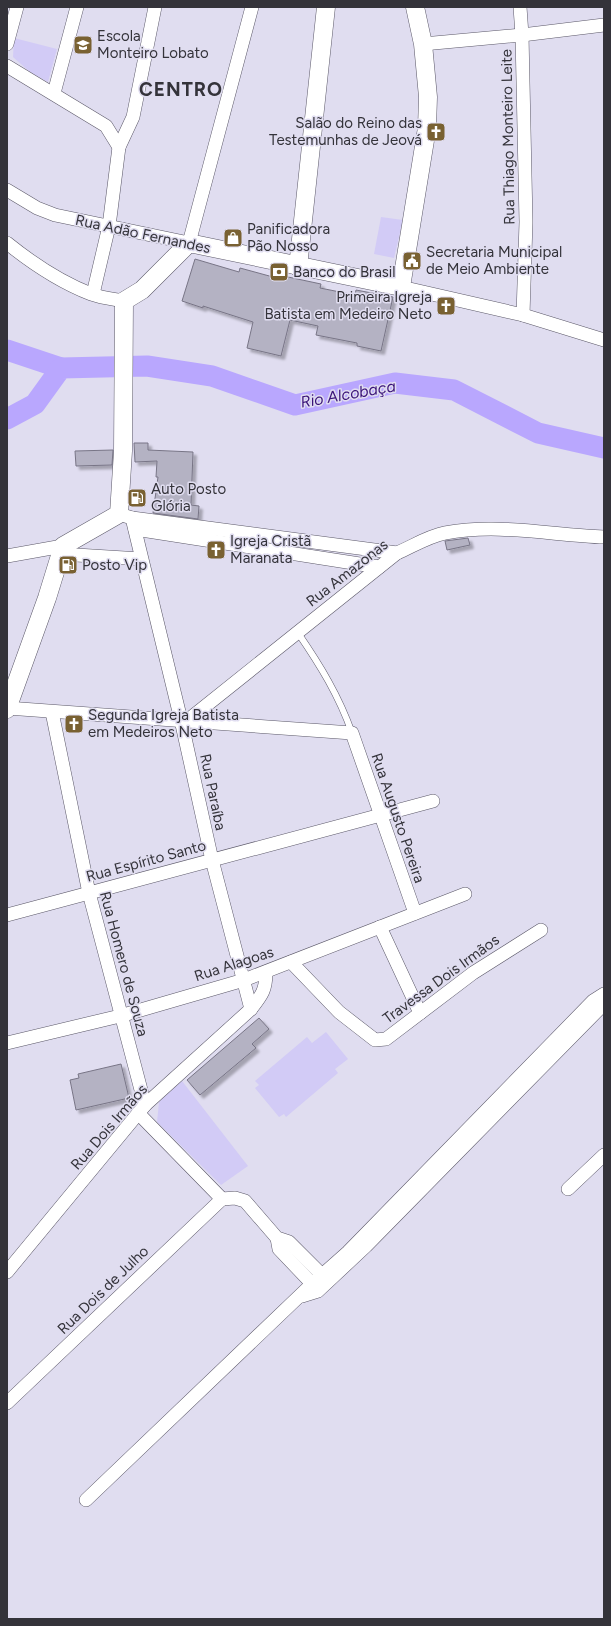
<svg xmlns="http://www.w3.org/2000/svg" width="611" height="1626" font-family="Figtree,sans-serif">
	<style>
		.green { fill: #d2cbf6 }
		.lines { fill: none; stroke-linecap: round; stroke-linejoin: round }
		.river { stroke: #b9a7fe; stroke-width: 21 }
		.building { fill: #b4b2c3; stroke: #787586; filter: url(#shadow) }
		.lane-casing { stroke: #5b5868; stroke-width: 7 }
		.street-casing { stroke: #5b5868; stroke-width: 14 }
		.secondary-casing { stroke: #5b5868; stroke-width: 19 }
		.lane { stroke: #fff; stroke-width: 6 }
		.street { stroke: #fff; stroke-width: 13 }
		.secondary { stroke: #fff; stroke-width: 18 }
		.labels { text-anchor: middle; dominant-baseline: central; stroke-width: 3; stroke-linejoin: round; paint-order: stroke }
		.poi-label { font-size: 15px; fill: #34333a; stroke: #e0ddf0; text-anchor: start }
		.street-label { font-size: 15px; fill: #34333a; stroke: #e0ddf0 }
		.water-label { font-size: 16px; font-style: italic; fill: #3a1378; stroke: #e0ddf0 }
		.district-label { font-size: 19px; font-weight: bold; letter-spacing: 1px; fill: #34333a; stroke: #e0ddf0 }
	</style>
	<defs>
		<filter id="shadow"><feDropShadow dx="3.5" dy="3.5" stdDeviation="1" flood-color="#0004"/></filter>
	</defs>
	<rect width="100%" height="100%" fill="#e0ddf0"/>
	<g class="green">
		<polygon points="14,38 57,49 48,82 30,72 13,57"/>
		<polygon points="381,217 403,220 394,258 374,254"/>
		<polygon points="326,1032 348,1059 335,1069 338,1073 286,1117 284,1114 279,1117 255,1088 259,1085 255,1081 307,1037 312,1043"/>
		<polygon points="182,1081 248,1166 221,1185 157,1122 159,1102"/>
	</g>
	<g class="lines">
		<g class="river">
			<polyline points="7,350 61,368"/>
			<polyline points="7,419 35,404 61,368 147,366 212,376 295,405 395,383 454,390 538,433 604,448"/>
		</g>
	</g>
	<g class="building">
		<polygon points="195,259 239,272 240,268 273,277 274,274 321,284 320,288 355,295 356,290 393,297 381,351 357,346 357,343 316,335 318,326 290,320 281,356 247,348 253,322 203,306 203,308 182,301"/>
		<polygon points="134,443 148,443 148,450 193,452 191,505 199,506 198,519 153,513 158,477 156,477 157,461 135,462"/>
		<polygon points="113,450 112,465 76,466 75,451"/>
		<polygon points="468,538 470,545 447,550 445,541"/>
		<polygon points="259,1018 269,1029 252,1044 256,1048 200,1095 187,1080"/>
		<polygon points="121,1064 129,1098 76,1110 70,1080 79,1078 78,1074"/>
	</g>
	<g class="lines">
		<g class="lane-casing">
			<path id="lane" d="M298,633c22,32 41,63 54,100"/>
		</g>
		<g class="street-casing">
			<g id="street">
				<polyline points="520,7 522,35 526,222 523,315"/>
				<polyline points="7,44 17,7"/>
				<polyline points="423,44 522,35 604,25"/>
				<polyline points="7,66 106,126 119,147"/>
				<polyline points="54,93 77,7"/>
				<polyline points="7,190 37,208 55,215 189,243 252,7"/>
				<path d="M7,243c26,21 53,39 84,51 11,4 22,5 33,7"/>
				<polyline points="401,287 523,315 604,340"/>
				<polyline points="93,294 109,226 119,147 133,117 155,7"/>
				<polyline points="119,514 132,518 181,720 212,860 251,1009"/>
				<polyline points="132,518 397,553"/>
				<polyline points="135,529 379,567"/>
				<polyline points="60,554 141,559"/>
				<polyline points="7,556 63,546"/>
				<polyline points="7,708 352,733 415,913"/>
				<polyline points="52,712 89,893 145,1105"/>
				<path d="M188,720l209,-167c16,-7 32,-17 48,-20 53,-10 106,2 159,4"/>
				<polyline points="7,915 433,801"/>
				<polyline points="380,927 420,1013"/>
				<polyline points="291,962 339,1012 375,1040 386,1039 473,973 541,930"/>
				<polyline points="7,1043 120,1016 244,980 465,894"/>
				<polyline points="138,1113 222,1199"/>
				<polyline points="568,1189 604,1155"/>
				<polyline points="222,1199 235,1198 245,1201 277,1238 289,1242 328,1281"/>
				<polyline points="277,1238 279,1249 318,1290"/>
				<path d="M7,1272l138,-167 106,-96c11,-14 15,-19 15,-37"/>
				<polyline points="302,1296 318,1291 366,1246 600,1008 604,1002"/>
				<polyline points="7,1403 222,1199"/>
				<polyline points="86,1500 312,1284 348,1252 593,1001 604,994"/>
			</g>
		</g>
		<g class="secondary-casing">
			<g id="secondary">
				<polyline points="298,267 326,7"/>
				<polyline points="7,709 47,598 63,546 119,514 123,451 124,301 142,290 189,243 401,287 427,128 428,97 423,44 415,7"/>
			</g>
		</g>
		<use href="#lane" class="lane"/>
		<use href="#street" class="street"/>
		<use href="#secondary" class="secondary"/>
	</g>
	<defs>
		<g id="school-square" transform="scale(1)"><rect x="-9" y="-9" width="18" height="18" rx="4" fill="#796132" stroke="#e0ddf0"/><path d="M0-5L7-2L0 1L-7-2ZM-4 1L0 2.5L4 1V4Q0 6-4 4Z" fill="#fff"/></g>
		<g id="church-square" transform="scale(1)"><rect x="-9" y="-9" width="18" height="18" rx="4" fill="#796132" stroke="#e0ddf0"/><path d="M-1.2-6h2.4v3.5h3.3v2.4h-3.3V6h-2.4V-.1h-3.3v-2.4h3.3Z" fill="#fff"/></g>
		<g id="shop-square" transform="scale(1)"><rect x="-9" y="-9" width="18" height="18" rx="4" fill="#796132" stroke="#e0ddf0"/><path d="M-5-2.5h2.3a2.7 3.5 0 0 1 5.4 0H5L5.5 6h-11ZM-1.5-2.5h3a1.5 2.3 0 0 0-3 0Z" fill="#fff"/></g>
		<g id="civic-square" transform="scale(1)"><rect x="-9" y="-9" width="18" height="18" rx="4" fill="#796132" stroke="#e0ddf0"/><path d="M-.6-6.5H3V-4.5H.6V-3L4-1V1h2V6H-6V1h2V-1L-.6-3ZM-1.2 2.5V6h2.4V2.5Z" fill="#fff"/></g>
		<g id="bank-square" transform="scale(1)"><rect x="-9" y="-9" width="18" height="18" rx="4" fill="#796132" stroke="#e0ddf0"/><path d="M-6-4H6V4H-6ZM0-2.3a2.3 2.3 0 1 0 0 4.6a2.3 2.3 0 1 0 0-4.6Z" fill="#fff"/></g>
		<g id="fuel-square" transform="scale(1)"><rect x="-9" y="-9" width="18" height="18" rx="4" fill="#796132" stroke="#e0ddf0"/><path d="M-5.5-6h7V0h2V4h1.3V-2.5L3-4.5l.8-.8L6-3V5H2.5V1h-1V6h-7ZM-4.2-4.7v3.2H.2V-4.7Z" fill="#fff"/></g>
	</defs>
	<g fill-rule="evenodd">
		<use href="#school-square" x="83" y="45"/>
		<use href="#church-square" x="436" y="132"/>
		<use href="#shop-square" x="233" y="238"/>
		<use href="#civic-square" x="412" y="261"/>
		<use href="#bank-square" x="279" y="272"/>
		<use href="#church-square" x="446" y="306"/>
		<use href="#fuel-square" x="137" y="498"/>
		<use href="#church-square" x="216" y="550"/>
		<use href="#fuel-square" x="68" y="565"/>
		<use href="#church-square" x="74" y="724"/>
	</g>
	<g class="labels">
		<g class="poi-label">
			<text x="97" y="36">Escola<tspan x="97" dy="17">Monteiro Lobato</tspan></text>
			<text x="422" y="123" text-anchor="end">Salão do Reino das<tspan x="422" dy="17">Testemunhas de Jeová</tspan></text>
			<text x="247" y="229">Panificadora<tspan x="247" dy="17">Pão Nosso</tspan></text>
			<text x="426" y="252">Secretaria Municipal<tspan x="426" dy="17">de Meio Ambiente</tspan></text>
			<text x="293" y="272">Banco do Brasil</text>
			<text x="432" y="297" text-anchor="end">Primeira Igreja<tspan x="432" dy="17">Batista em Medeiro Neto</tspan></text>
			<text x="151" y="489">Auto Posto<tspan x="151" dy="17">Glória</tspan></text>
			<text x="230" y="541">Igreja Cristã<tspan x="230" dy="17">Maranata</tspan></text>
			<text x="82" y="565">Posto Vip</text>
			<text x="88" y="715">Segunda Igreja Batista<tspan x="88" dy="17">em Medeiros Neto</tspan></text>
		</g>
		<g class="street-label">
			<text transform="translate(508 137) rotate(-91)">Rua Thiago Monteiro Leite</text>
			<text transform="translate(143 234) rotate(12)">Rua Adão Fernandes</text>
			<text transform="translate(347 573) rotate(-38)">Rua Amazonas</text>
			<text transform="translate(213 792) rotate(78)">Rua Paraíba</text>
			<text transform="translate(398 818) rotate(71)">Rua Augusto Pereira</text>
			<text transform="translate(146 861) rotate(-15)">Rua Espírito Santo</text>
			<text transform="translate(124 964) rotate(75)">Rua Homero de Souza</text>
			<text transform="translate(234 964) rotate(-18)">Rua Alagoas</text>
			<text transform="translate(441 979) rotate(-36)">Travessa Dois Irmãos</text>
			<text transform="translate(109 1127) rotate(-49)">Rua Dois Irmãos</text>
			<text transform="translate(103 1290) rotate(-44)">Rua Dois de Julho</text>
		</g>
		<g class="water-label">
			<text transform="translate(348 394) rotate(-10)">Rio Alcobaça</text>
		</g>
		<g class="district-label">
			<text x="181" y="89">CENTRO</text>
		</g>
	</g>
	<rect width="611" height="1626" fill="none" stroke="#34333a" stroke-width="16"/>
</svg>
